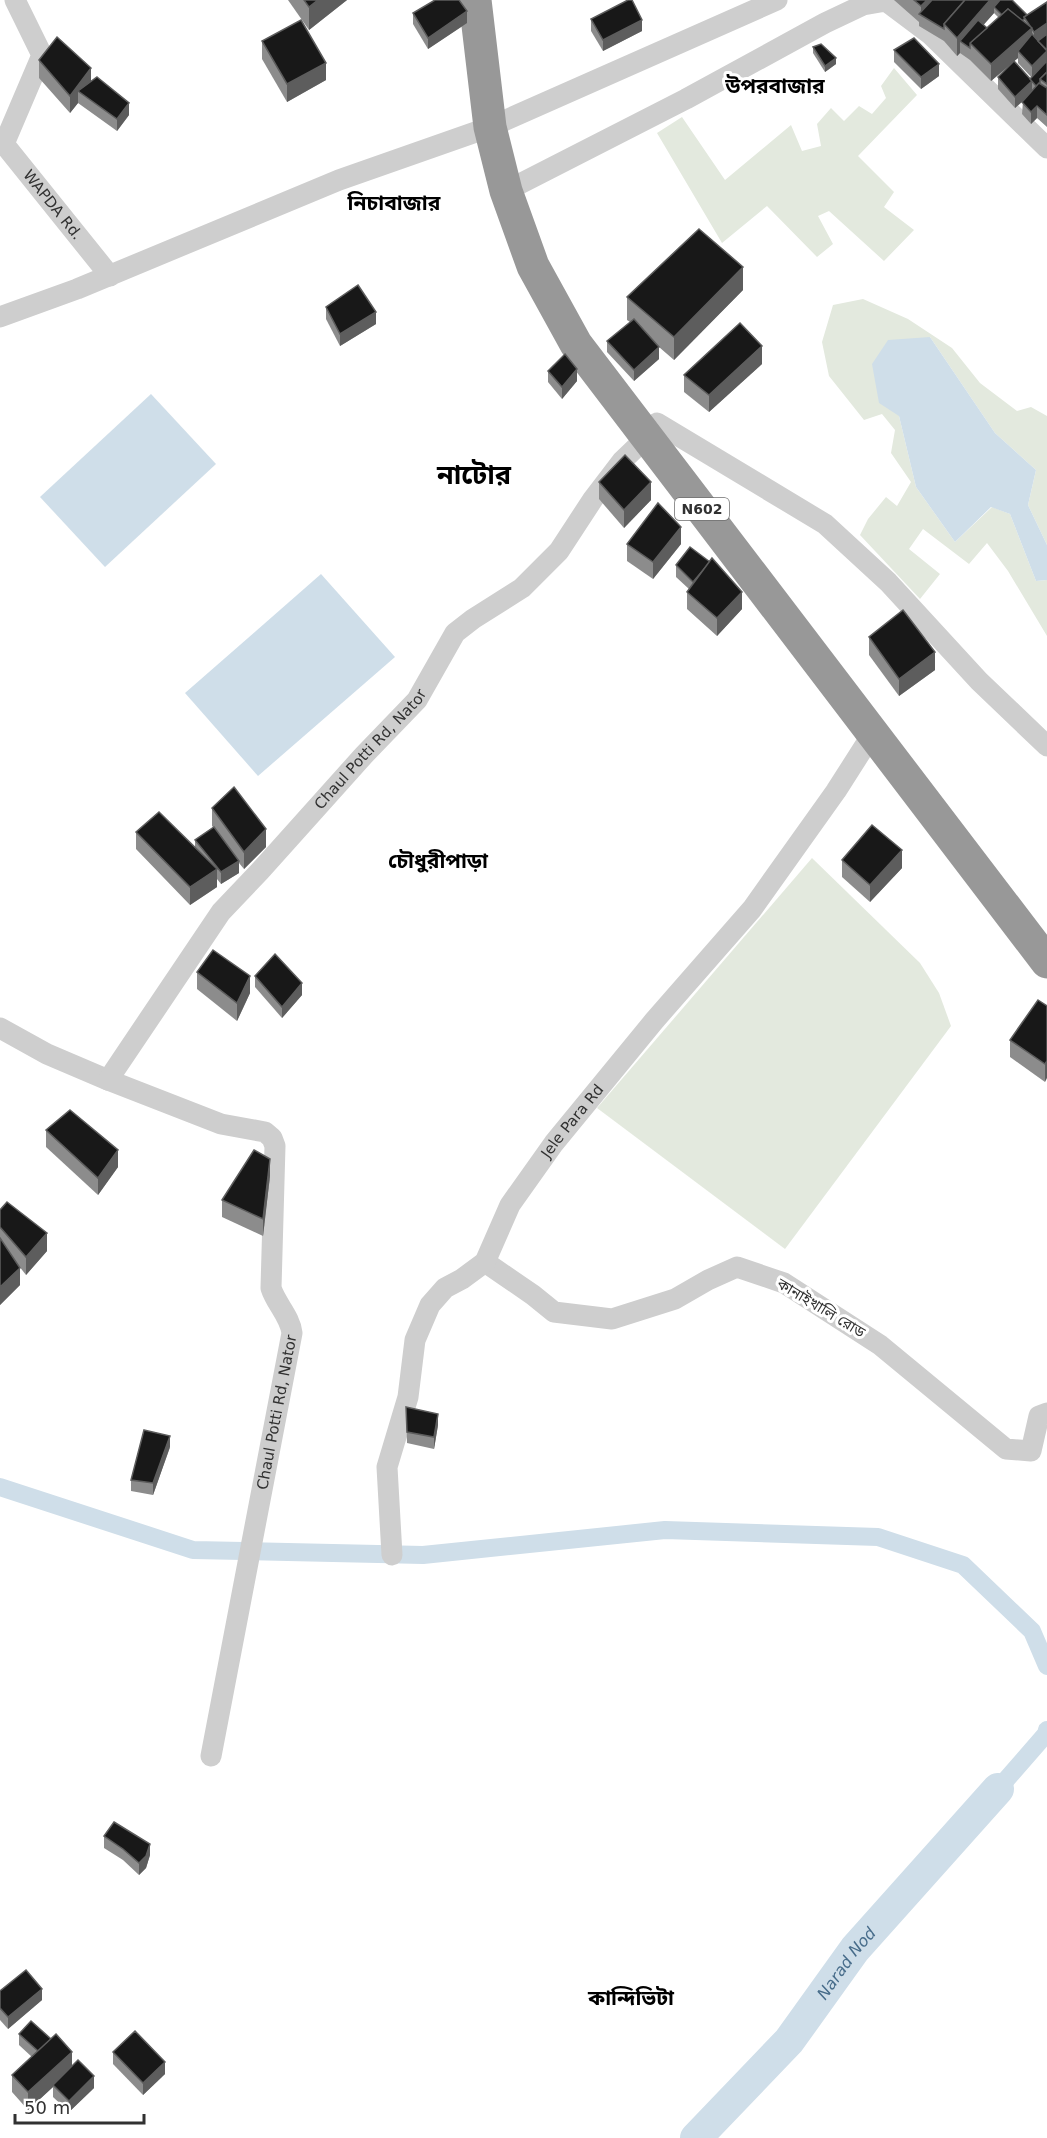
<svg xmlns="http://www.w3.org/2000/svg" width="1047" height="2138" font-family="'DejaVu Sans','Noto Sans Bengali',sans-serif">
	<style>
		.green { fill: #e3e9de }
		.water { fill: #cfdee9 }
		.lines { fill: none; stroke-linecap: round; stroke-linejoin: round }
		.canal { stroke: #cfdee9; stroke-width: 18 }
		.river { stroke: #cfdee9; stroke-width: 32 }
		.street { stroke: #cecece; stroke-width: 21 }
		.highway { stroke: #989898; stroke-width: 33 }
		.wall { fill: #8c8c8c; fill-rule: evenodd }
		.shaded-wall { fill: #5d5d5d }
		.building { fill: #181818; stroke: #5d5d5d; stroke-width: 1.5 }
		.labels { text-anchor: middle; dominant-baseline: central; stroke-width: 6; stroke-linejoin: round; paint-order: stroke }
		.shield { fill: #fff; stroke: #6f6f6f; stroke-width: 1.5 }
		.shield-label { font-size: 14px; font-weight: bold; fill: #313131 }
		.street-label { font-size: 15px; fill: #313131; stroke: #fff }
		.water-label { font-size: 16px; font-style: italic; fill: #476c8a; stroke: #fff }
		.district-label { font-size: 21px; font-weight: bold; fill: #000; stroke: #fff }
		.town-label { font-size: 27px; font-weight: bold; fill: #000; stroke: #fff }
	</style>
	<rect width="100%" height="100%" fill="#fff"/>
	<g class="green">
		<polygon points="894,68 917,95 858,156 894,192 884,207 914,230 884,261 829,211 818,216 833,244 817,257 767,206 722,243 657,133 682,117 725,180 791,125 802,151 821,146 817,124 831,108 844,121 859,106 872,114 886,98 881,86"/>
		<polygon points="863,299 908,319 952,348 980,383 1017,411 1031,407 1047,416 1047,545 1028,505 1036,470 995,433 930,337 899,416 916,487 955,542 992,507 1010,514 1036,581 1047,580 1047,636 1008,571 987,543 969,564 923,529 909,549 940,574 920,599 860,535 868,519 886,497 897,506 911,482 891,453 895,430 882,414 864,420 829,376 822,342 833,305"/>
		<polygon points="812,858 920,963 939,993 951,1026 785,1249 597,1108"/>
	</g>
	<g class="water">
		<polygon points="930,337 995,433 1036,470 1028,505 1047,545 1047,580 1036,581 1010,514 991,507 955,542 916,487 899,416 879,403 872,364 888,340"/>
		<polygon points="151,394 216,464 105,567 40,497"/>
		<polygon points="321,574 395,657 258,776 185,693"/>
	</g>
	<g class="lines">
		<g class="canal">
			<polyline points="0,1487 193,1550 423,1555 665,1530 878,1537 963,1565 1032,1631 1047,1666"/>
			<polyline points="998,1789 1046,1734 1047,1730"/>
		</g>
		<path class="river" id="s1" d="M696,2138l93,-97 66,-92 143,-160"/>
		<g class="street">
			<path id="s2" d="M15,0l27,55 -38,89 106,132"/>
			<polyline points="506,191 686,99 825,23 863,5 886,1 930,34 1047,148"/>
			<polyline points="0,317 77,289 339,180 490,127 777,0"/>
			<polyline points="657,423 825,524 888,582 979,681 1047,746"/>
			<polyline points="0,1028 47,1054 108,1080"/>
			<polyline points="485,1262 533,1295 554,1312 612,1319 675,1299 708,1280 737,1267 784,1283 880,1345 1006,1449 1031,1451 1039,1416 1047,1413"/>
			<path id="s3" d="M392,1555l-5,-88 21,-70 7,-57 15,-35 15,-17 17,-9 23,-17 25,-57 44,-62 100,-122 98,-112 84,-118 37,-58"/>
			<path id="s4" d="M211,1756l81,-423c-2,-17 -16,-29 -21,-45l4,-142 -3,-8 -7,-6 -44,-8 -113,-44 113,-168 39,-41 104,-116 53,-55 38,-67 18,-14 49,-31 37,-37 34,-52 29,-38 25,-24"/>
		</g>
		<polyline class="highway" points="475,0 490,127 506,191 533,266 576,344 1047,962"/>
	</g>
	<g class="wall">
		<polygon points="288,0 347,0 309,30"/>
		<path d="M894,0h118l15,15 20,-13v125l-10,-9 -6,6 -9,-10 1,-13 -8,7 -17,-19v-12l13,-13 -20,17 -21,-21 -10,-7 -3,3 -13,-15 -25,-15v-4zM994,13l5,5 -12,10 -4,-3zM1018,58v5l14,15 -2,1 -16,-18z"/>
		<polygon points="413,13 467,23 428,49 413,24"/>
		<polygon points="591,19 642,31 603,51 591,31"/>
		<polygon points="262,41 326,80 287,102 262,59"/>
		<polygon points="813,47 836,64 825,72 813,53"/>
		<polygon points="894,50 939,76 921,89 894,62"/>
		<polygon points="39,60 91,81 129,115 117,131 78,103 70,113 39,78"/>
		<polygon points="743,290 674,360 659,347 659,359 634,381 607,352 607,341 630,322 627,320 627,297"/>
		<polygon points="326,307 376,324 340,346 326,319"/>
		<polygon points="762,364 709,412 684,392 684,375"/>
		<polygon points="548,371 577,381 562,399 548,382"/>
		<polygon points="599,482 651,500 624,528 599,499"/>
		<polygon points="627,544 681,544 653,579 627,561"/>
		<polygon points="676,565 742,609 717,636 687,609 687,592 689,589 676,577"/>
		<polygon points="869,637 935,670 899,696 869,655"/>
		<polygon points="212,808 266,847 244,869 239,863 239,873 221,884 217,879 217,887 190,905 136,849 136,832 195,848 195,840 213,827 212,826"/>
		<polygon points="842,860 902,868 870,902 842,877"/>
		<polygon points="197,972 250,993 237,1021 197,989"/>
		<polygon points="255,976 302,995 282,1018 255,987"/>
		<polygon points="1047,1006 1045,1082 1010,1057 1010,1040"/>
		<polygon points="46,1130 118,1167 98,1195 46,1147"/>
		<polygon points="270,1176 263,1236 222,1217 222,1200"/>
		<polygon points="0,1210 47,1251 26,1275 19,1266 20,1285 0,1305"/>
		<polygon points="406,1407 438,1425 434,1449 407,1443"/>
		<polygon points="170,1447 153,1495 131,1491 131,1480"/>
		<polygon points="104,1836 150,1855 146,1868 139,1875 123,1860 104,1848"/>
		<polygon points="0,1991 42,2000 8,2029 0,2020"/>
		<polygon points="19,2034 72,2066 94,2088 69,2112 53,2097 53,2087 28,2110 12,2092 12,2075 32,2057 19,2045"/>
		<polygon points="113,2052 165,2074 143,2095 113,2064"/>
	</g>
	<g class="shaded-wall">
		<polygon points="318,0 347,0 309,30 309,7"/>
		<polygon points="927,0 943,0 921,15 921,6"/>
		<polygon points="990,0 1005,0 994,7 994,13 966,45 960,41 960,53 957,56 957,38"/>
		<polygon points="467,11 467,23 428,49 428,38"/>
		<polygon points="642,20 642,31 603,51 603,40"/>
		<polygon points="1047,23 1047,34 1034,43 1034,32"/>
		<polygon points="1032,28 1032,46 1018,51 1018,58 991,81 991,64"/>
		<polygon points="1047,51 1047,63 1032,78 1032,66"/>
		<polygon points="836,58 836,64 825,72 825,66"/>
		<polygon points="326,63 326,80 287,102 287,84"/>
		<polygon points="939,64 939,76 921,89 921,77"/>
		<polygon points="91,68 91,85 78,91 78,103 70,113 70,96"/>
		<polygon points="1032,81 1032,93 1015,108 1015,97"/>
		<polygon points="129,103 129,115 117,131 117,119"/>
		<polygon points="1037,106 1037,118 1031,124 1031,112"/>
		<polygon points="743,267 743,290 674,360 674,337"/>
		<polygon points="376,312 376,324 340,346 340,334"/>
		<polygon points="762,346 762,364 709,412 709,395"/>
		<polygon points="659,347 659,359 634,381 634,370"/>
		<polygon points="577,369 577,381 562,399 562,387"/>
		<polygon points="651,482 651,500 624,528 624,510"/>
		<polygon points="681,527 681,544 653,579 653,562"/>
		<polygon points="742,592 742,609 717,636 717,618"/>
		<polygon points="935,652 935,670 899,696 899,679"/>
		<polygon points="266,829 266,847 244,869 244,852"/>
		<polygon points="902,850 902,868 870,902 870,885"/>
		<polygon points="239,861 239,873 221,884 221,872"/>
		<polygon points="217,869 217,887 190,905 190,887"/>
		<polygon points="250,976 250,993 237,1021 237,1003"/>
		<polygon points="302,983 302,995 282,1018 282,1007"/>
		<polygon points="1047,1061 1047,1078 1045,1082 1045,1064"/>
		<polygon points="118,1150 118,1167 98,1195 98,1178"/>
		<polygon points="270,1159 270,1176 263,1236 263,1219"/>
		<polygon points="47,1233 47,1251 26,1275 26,1257"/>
		<polygon points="20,1268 20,1285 0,1305 0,1287"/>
		<polygon points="438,1414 438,1425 434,1449 434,1437"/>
		<polygon points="170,1436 170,1447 153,1495 153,1483"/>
		<polygon points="150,1844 150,1855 146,1868 139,1875 139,1863"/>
		<polygon points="42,1989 42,2000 8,2029 8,2017"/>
		<polygon points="72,2052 72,2069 53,2085 53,2087 28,2110 28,2092"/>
		<polygon points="165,2062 165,2074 143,2095 143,2083"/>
		<polygon points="94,2076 94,2088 69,2112 69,2101"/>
	</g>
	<g class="building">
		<polygon points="304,0 318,0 309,7"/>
		<polygon points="435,0 459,0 467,11 428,38 413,13"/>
		<polygon points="628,0 632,0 642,20 603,40 591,19"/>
		<polygon points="914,0 927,0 921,6"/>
		<polygon points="932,0 965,0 944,24 944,29 919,14"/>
		<polygon points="965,0 990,0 957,38 944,24"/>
		<polygon points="1000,0 1012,0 1027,15 1024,17 1025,18 1022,21 1008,9 1002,15 994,7"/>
		<polygon points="1047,2 1047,23 1034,32 1024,17"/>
		<polygon points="1008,9 1032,28 991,64 970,43"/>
		<polygon points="301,20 326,63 287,84 262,41"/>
		<polygon points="978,20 987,28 970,43 970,48 960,41"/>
		<polygon points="1032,34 1047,51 1032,66 1018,51"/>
		<polygon points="1047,34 1047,50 1038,41"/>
		<polygon points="57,37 91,68 70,96 39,60"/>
		<polygon points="914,38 939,64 921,77 894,50"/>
		<polygon points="821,44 836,58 825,66 813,47"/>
		<polygon points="1014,61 1032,81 1015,97 998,77"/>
		<polygon points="1046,62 1047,63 1047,72 1040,79 1040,83 1036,86 1030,79"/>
		<polygon points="1047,72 1047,84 1040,79"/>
		<polygon points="97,77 129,103 117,119 78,91"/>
		<polygon points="1039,83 1047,88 1047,115 1037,106 1031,112 1022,102"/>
		<polygon points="699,229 743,267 674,337 627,297"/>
		<polygon points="358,285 376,312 340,334 326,307"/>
		<polygon points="634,319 659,347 634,370 607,341"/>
		<polygon points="740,323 762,346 709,395 684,375"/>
		<polygon points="565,354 577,369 562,387 548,371"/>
		<polygon points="625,455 651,482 624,510 599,482"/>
		<polygon points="658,503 681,527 653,562 627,544"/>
		<polygon points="690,547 710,562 693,582 676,565"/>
		<polygon points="712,558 742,592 717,618 687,592"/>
		<polygon points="903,610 935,652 899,679 869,637"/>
		<polygon points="234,787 266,829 244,852 212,808"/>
		<polygon points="159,812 217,869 190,887 136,832"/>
		<polygon points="872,825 902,850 870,885 842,860"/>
		<polygon points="214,827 239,861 221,872 195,840"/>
		<polygon points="213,950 250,976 237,1003 197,972"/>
		<polygon points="275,954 302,983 282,1007 255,976"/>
		<polygon points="1038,1000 1047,1006 1047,1061 1045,1064 1010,1040"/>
		<polygon points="70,1110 118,1150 98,1178 46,1130"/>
		<polygon points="254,1150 270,1159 263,1219 222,1200"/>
		<polygon points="7,1202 47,1233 26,1257 0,1227 0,1210"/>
		<polygon points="0,1238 20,1268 0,1287"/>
		<polygon points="406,1407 438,1414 434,1437 407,1432"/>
		<polygon points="144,1430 170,1436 153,1483 131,1480"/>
		<polygon points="114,1822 150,1844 146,1856 139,1863 123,1849 104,1836"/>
		<polygon points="26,1970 42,1989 8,2017 0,2008 0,1991"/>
		<polygon points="31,2021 51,2039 38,2051 19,2034"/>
		<polygon points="135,2031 165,2062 143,2083 113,2052"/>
		<polygon points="56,2034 72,2052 28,2092 12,2075"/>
		<polygon points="78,2060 94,2076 69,2101 53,2085"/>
	</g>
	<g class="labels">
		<rect class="shield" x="675" y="498" width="54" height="22" rx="4.5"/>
		<g class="shield-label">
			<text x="702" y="509">N602</text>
		</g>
		<g class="street-label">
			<text stroke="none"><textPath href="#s2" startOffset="236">WAPDA Rd.</textPath></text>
			<text stroke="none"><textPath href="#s4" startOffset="1230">Chaul Potti Rd, Nator</textPath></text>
			<text stroke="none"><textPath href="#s3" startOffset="494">Jele Para Rd</textPath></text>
			<text transform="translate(821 1308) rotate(31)">কানাইখালি রোড</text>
			<text stroke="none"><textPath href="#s4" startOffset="350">Chaul Potti Rd, Nator</textPath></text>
		</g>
		<g class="water-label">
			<text stroke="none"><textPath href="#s1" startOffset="231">Narad Nod</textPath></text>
		</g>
		<g class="district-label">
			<text x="775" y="86">উপরবাজার</text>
			<text x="394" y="203">নিচাবাজার</text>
			<text x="438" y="861">চৌধুরীপাড়া</text>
			<text x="631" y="1998">কান্দিভিটা</text>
		</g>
		<g class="town-label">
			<text x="474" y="474">নাটোর</text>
		</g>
	</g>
	<path d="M15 2114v9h129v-9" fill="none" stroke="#313131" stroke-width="3"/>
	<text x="24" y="2114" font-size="18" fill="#313131" stroke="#ffffff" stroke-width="4.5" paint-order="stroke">50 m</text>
</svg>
